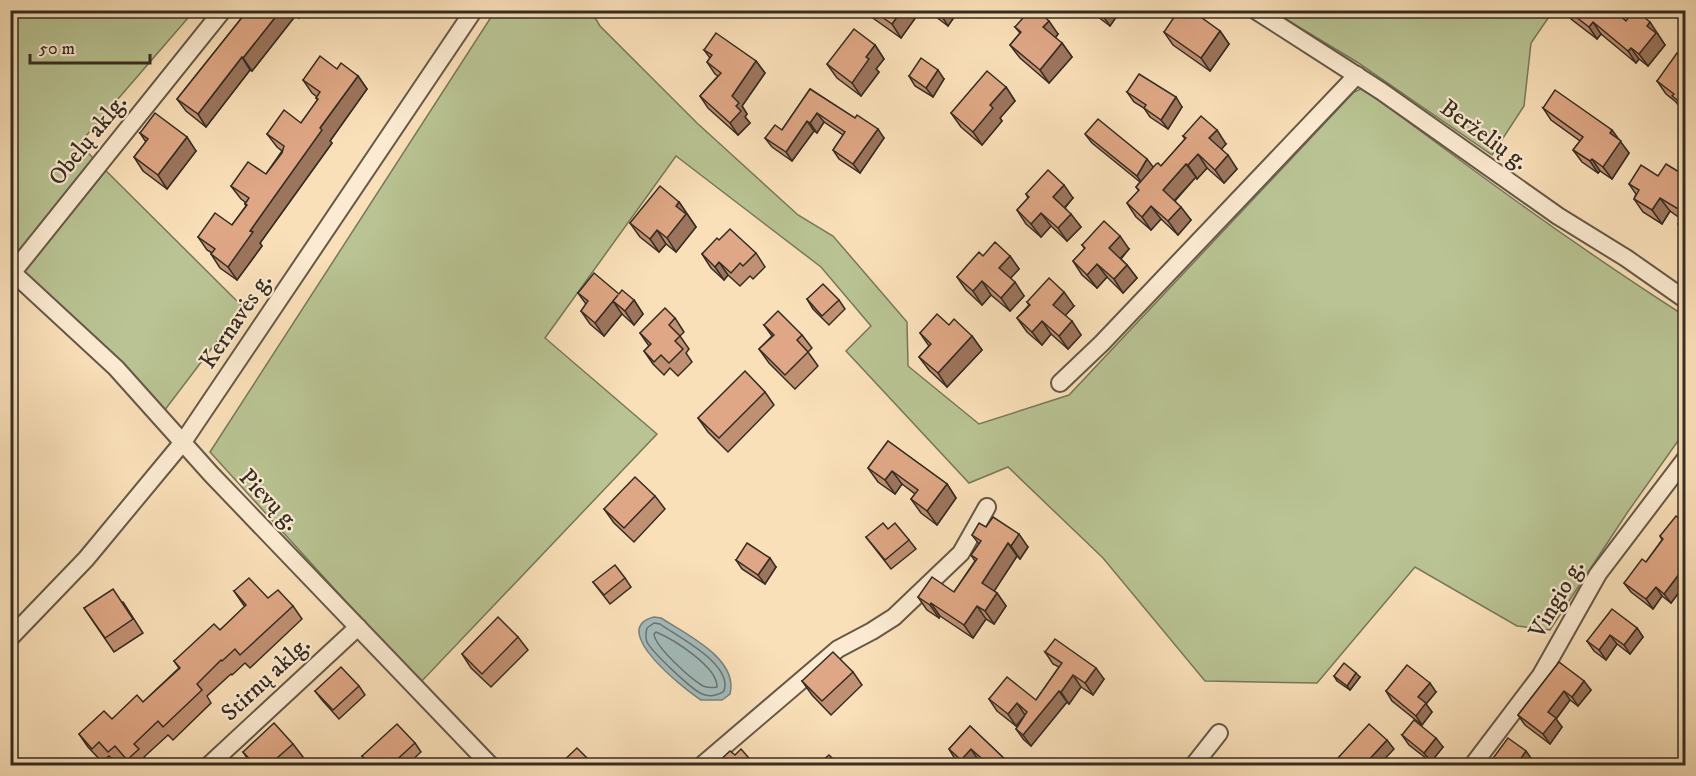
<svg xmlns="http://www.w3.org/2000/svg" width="1696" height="776" font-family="'IM FELL DW Pica',serif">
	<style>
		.green { fill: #b9c393; stroke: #77785b; stroke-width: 1.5 }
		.water { fill: #a3baba; stroke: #77817e; stroke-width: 1.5 }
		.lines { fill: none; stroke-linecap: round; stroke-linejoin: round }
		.shore { stroke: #6c736e; stroke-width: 1.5 }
		.street-casing { stroke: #665948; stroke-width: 20 }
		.street { stroke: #fcebd2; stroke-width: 16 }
		.wall { fill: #c09072; stroke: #352c23; stroke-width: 1.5 }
		.shaded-wall { fill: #9c755d; stroke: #352c23; stroke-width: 1.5 }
		.building { fill: #dfa785; stroke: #352c23; stroke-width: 1.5 }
		.labels { text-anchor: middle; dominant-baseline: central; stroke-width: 4.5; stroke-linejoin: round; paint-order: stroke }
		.street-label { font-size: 24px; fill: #352c23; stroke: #fcebd2 }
	</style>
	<rect width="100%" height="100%" fill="#fae0b9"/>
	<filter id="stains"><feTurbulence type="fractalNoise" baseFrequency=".00333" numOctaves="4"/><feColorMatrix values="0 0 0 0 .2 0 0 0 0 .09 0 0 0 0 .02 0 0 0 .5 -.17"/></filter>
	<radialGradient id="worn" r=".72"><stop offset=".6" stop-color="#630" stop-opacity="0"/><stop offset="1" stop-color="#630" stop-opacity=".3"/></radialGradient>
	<g class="green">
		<polygon points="10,11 194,11 79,144 243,307 164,411 114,357 11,261"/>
		<path d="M495,11h96l9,15 97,97 101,92 35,21 74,86 1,44 71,58 90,-29 285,-303 9,-4c105,79 211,157 322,228v115l-58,82 -77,117 -33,-4 -102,-59 -98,116 -112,-2 -102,-123 -95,-91 -39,16 -123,-132 25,-25 -50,-59 -145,-111 -131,182 112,96 -237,249 -210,-231z"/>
		<polygon points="1272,11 1553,11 1531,43 1524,106 1492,155 1357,62"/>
	</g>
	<path class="water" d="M654,617l7,1c25,16 78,41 69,76l-8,6h-21c-14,-9 -95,-71 -47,-83z"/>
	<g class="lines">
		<g class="shore">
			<path d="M654,623l6,1c18,13 73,40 64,67 -6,5 -15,6 -22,3 -11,-5 -50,-42 -55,-52 -2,-5 -1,-10 0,-14z"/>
			<path d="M656,632c17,7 62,35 61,55 -5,1 -9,1 -14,-1 -12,-7 -48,-39 -49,-52z"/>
		</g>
		<g class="street-casing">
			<g id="street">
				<polyline points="1255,10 1381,91 1558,216 1626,258 1686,300"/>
				<polyline points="10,270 116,368 211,474 491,766"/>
				<polyline points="13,272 223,10"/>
				<polyline points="1060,383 1102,343 1357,75"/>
				<polyline points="10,638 86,559 183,442 474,10"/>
				<polyline points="208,766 358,627"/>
				<polyline points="701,766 838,649 872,631 894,617 961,553 987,507"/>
				<polyline points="1193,766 1219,733"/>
				<polyline points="1472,766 1541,675 1598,574 1686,458"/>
			</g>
		</g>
		<use href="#street" class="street"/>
	</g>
	<g class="wall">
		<polygon points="248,10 305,10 299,18 296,15 252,71 250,70 206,127 186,111 177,99"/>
		<polygon points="630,10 644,10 640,17"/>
		<polygon points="866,10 921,10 901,38 870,16"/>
		<polygon points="927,10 959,10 948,26"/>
		<polygon points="1089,10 1121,10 1110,26"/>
		<polygon points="1565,10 1619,10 1617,13 1626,21 1658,34 1658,35 1665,45 1648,66 1639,59 1636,63 1601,34 1597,39 1571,19"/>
		<polygon points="1015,27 1058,34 1055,38 1062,43 1072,57 1049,83 1020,58 1010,45 1020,33"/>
		<polygon points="1220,31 1229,44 1210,71 1173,45 1164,32"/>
		<polygon points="875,45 884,59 876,69 879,72 861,96 837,78 827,64"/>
		<polygon points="704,50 756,61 765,73 742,106 747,114 745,117 750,123 738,135 708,108 700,96 718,76 715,74 707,62 710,58"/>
		<polygon points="1686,59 1686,112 1682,110 1676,102 1666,94 1657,81"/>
		<polygon points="337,69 358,76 367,89 330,141 332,143 260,243 262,246 237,280 220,268 211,254 212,253 207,250 198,237 232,225 246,206 245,204 245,202 241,199 231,186 266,174 282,151 277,147 267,134 301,123 318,100 316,98 317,97 312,93 303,80"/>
		<polygon points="909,76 944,79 933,97 915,86"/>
		<polygon points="1006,87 1015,101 1000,118 1002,121 982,145 961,127 951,113"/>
		<polygon points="810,89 884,138 860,173 839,159 833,150 843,135 824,122 817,133 814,131 792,161 772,147 765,138 782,130"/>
		<polygon points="1127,92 1182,107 1168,129 1150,117 1144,108 1134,102"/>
		<polygon points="1543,108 1618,139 1629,153 1612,179 1600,171 1598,173 1582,162 1573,150 1580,141 1551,120"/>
		<polygon points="140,133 196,151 167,189 143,171 134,157 146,142"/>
		<polygon points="1085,134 1153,167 1161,166 1185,139 1183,136 1226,144 1221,149 1237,169 1224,183 1207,168 1197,179 1196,177 1175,201 1191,220 1178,235 1161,219 1151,230 1136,217 1127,203 1139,191 1136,187 1140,182 1092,143"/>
		<polygon points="1684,175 1686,177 1686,235 1678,224 1681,219 1670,211 1662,224 1643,212 1634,199 1636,194 1629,184 1658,176"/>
		<polygon points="1026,194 1073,198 1065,208 1081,227 1067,241 1051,226 1041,237 1026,224 1017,210 1028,198"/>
		<polygon points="679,202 696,227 676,252 666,244 659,252 640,237 630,223"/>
		<polygon points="719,240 756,253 765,267 753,279 750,276 740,286 728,275 724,280 711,268 702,254"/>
		<polygon points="1082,245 1129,249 1121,259 1127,265 1137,278 1123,293 1107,277 1097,288 1082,275 1073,261 1085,249"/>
		<polygon points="983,256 1010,256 1019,269 1010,278 1024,296 1010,311 991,295 982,305 966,290 957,277"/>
		<polygon points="578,293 619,294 634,300 643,314 634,325 622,314 604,336 590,324 581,311 586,304"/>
		<polygon points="807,299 839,300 845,309 829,325 813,309"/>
		<polygon points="1027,302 1074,306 1065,315 1081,335 1068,349 1051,334 1042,345 1027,332 1017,318 1029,305"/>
		<polygon points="675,318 684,332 680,336 689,349 686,353 692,362 678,376 670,368 664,375 653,364 644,351 649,346 640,333"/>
		<polygon points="764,325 802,335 812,348 808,352 818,366 795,389 769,363 759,349 772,336"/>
		<polygon points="949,325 972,336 982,350 947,387 929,370 919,357 929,346 920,333"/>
		<polygon points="765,392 774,405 728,452 708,432 698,418"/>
		<polygon points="888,441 947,484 956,498 937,525 921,513 911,499 915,494 902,484 895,494 878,482 868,468"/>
		<polygon points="655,496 665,509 634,542 614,523 604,509"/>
		<polygon points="1686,514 1686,583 1671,603 1662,596 1653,609 1631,592 1624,583 1646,562 1662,540 1660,536 1681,520"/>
		<polygon points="986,527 1028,547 1020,559 1017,556 994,591 997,593 1006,606 994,624 986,619 973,638 940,616 939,618 927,610 918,597 954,592 975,561 971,555 979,544 972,535"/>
		<polygon points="888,529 909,540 916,549 891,569 866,537"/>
		<polygon points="736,560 776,567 765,584 742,569"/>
		<polygon points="625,578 631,587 610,604 593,582"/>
		<polygon points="234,591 268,598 293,606 302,619 250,668 245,663 232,675 231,674 207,696 211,703 173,740 168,735 144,757 148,763 145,765 129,765 124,760 117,765 109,756 102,762 88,747 79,734 112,719 143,702 179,668 174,661 220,630 245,607"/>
		<polygon points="123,602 143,633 114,652 84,608"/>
		<polygon points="1637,628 1643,637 1630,654 1617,644 1606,660 1594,651 1587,641"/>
		<polygon points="518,637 528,650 491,687 471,668 462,654"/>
		<polygon points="1045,652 1104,679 1093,695 1081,687 1069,704 1067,702 1031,746 1024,740 1016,729 1025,715 1016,726 997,711 989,699 1036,700 1059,667 1053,664"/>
		<polygon points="1559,662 1591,690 1578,706 1570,700 1556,719 1562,727 1550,744 1525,725 1518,715"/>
		<polygon points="853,672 862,685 831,715 812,695 802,681"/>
		<polygon points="1334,676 1360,677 1350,690 1337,681"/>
		<polygon points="359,686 365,695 339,719 322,700 315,691"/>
		<polygon points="1386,691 1436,692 1426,704 1432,712 1422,725 1392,701"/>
		<polygon points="970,726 1011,765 985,765 977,758 970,765 963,765 955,759 949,749"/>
		<polygon points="1402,735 1443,747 1431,762 1409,745"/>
		<polygon points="415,743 421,752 407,765 369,765 362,756"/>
		<polygon points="293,744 303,757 294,765 252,765 243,752"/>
	</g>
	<g class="shaded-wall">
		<polygon points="281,10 292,10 296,15 252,71 243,58"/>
		<polygon points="294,10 305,10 299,18"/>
		<polygon points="635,10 644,10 640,17"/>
		<polygon points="902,10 921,10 901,38 892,24"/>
		<polygon points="940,10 959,10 948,26 939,12"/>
		<polygon points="1102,10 1121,10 1110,26 1100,12"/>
		<polygon points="1049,21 1058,34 1053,41 1043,27"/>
		<polygon points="1593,22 1601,34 1597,39 1589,27"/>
		<polygon points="1650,22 1665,45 1648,66 1639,54 1647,26"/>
		<polygon points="1220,31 1229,44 1210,71 1201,58"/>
		<polygon points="1062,43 1072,57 1049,83 1040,70"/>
		<polygon points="875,45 884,59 876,69 879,72 861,96 852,83 866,57"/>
		<polygon points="1631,48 1639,59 1636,63 1628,51"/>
		<polygon points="242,57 250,70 206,127 198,114"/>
		<polygon points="756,61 765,73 742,106 747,114 745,117 750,123 738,135 730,123 732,96"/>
		<polygon points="938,70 944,79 933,97 926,88"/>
		<polygon points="358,76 367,89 330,141 332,143 260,243 262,246 237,280 228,267 250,231 320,128"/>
		<polygon points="1006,87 1015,101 1000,118 1002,121 982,145 973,132 990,105"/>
		<polygon points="1176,97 1182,107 1168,129 1161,120"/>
		<polygon points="817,113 824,122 817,133 810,123"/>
		<polygon points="807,121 814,131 792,161 786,152"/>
		<polygon points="878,129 884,138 860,173 853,164"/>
		<polygon points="1217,130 1226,144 1219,152 1209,138"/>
		<polygon points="1612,130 1629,153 1612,179 1603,167 1610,133"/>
		<polygon points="187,137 196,151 167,189 158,175"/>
		<polygon points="1198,154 1207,168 1197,179 1188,165"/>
		<polygon points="1228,155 1237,169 1224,183 1215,170"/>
		<polygon points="1147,159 1154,168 1143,185 1137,176"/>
		<polygon points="1592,159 1600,171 1598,173 1590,161"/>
		<polygon points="1186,164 1196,177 1172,203 1163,190"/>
		<polygon points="1684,175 1686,177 1686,185 1681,179"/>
		<polygon points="1064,185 1073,198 1062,210 1053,197"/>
		<polygon points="1660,198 1670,211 1662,224 1652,210"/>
		<polygon points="679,202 696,227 676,252 667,238 676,206"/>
		<polygon points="1151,206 1161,219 1151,230 1142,217"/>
		<polygon points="1181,207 1191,220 1178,235 1168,221"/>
		<polygon points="1041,213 1051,226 1041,237 1031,224"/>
		<polygon points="1071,214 1081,227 1067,241 1058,228"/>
		<polygon points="657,230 666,244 659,252 650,239"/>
		<polygon points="1120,236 1129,249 1118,261 1109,248"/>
		<polygon points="1010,256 1019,269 1008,281 999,268"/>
		<polygon points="719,262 728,275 724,280 715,267"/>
		<polygon points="1097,264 1107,277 1097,288 1087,275"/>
		<polygon points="1127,265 1137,278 1123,293 1114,279"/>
		<polygon points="982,281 991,295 982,305 973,291"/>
		<polygon points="1015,282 1024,296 1010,311 1001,298"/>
		<polygon points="1064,292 1074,306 1063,318 1053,305"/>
		<polygon points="618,295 634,300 643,314 634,325 625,311 613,301 622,314 604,336 595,323"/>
		<polygon points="1042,321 1051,334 1042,345 1032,332"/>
		<polygon points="1072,321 1081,335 1068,349 1059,336"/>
		<polygon points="972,336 982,350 947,387 938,373"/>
		<polygon points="892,471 902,484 895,494 885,480"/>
		<polygon points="947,484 956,498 937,525 927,511"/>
		<polygon points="1019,534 1028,547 1020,559 1011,546"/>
		<polygon points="1008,543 1017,556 991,596 982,583"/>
		<polygon points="770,558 776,567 765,584 758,575"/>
		<polygon points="1686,565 1686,583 1671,603 1664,594"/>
		<polygon points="1656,587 1662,596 1653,609 1646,599"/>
		<polygon points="997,593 1006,606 994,624 985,611"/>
		<polygon points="931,603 940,616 939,618 930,605"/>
		<polygon points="977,606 986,619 973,638 964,625"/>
		<polygon points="1637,628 1643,637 1630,654 1624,645"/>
		<polygon points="1610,635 1617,644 1606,660 1599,650"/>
		<polygon points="1096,668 1104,679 1093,695 1085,683"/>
		<polygon points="1356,673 1360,677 1350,690 1347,686"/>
		<polygon points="1073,675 1081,687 1069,704 1061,692"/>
		<polygon points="1584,681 1591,690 1578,706 1572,697"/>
		<polygon points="1430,683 1436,692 1426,704 1432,712 1422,725 1416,716 1418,697"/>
		<polygon points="1059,691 1067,702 1031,746 1023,735"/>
		<polygon points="1564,691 1570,700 1556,719 1562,727 1550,744 1543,734 1548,712"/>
		<polygon points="1017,703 1025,715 1016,726 1008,714"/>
		<polygon points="1436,738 1443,747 1431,762 1424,753"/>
		<polygon points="1387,740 1394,749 1379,765 1364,765"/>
		<polygon points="971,749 977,758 970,765 964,765 961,760"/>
		<polygon points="1526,751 1533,761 1529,765 1520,765 1519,761"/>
	</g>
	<g class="building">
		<polygon points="248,10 281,10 243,58 242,57 198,114 177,99"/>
		<polygon points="872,10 902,10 892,24"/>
		<polygon points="1030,10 1037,10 1049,21 1043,27 1062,43 1040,70 1010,45 1021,32 1015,27"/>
		<polygon points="1179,10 1191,10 1220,31 1201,58 1164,32"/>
		<polygon points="1567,10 1613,10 1626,21 1634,10 1636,10 1650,22 1647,26 1656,33 1639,54 1631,48 1628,51 1593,22 1589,27"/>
		<polygon points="854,29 875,45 866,57 869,59 852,83 827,64"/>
		<polygon points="716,33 756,61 732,96 739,103 736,106 741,111 730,123 700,96 721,73 707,62 712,55 704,50"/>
		<polygon points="1677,53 1686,59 1686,104 1684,105 1672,96 1674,94 1657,81"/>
		<polygon points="320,56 337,69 341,63 358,76 320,128 322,130 250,231 253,232 228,267 211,254 215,249 198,237 215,213 232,225 247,205 245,204 249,198 231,186 248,162 266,174 282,153 284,146 267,134 284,110 301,123 318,99 316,98 320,92 303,80"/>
		<polygon points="921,58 938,70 926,88 909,76"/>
		<polygon points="987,71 1006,87 990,105 993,108 973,132 951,113"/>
		<polygon points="1139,74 1176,97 1161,120 1144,108 1146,105 1127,92"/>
		<polygon points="810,89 855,118 857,115 878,129 853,164 833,150 845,132 817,113 810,123 807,121 786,152 765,138 775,125 782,130"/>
		<polygon points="1555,90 1612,130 1610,133 1621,141 1603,167 1592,159 1590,161 1573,150 1583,137 1543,108"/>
		<polygon points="155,113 187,137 158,175 134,157 148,139 140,133"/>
		<polygon points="1201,116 1217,130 1209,138 1228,155 1215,170 1198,154 1188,165 1186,164 1163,190 1181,207 1168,221 1151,206 1142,217 1127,203 1139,190 1136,187 1156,164 1158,163 1161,166 1186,138 1183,136"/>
		<polygon points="1098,119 1147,159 1137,176 1085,134"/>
		<polygon points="1666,164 1684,175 1681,179 1686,182 1686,229 1678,224 1685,213 1660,198 1652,210 1634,199 1639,190 1629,184 1641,165 1658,176"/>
		<polygon points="1048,170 1064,185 1053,197 1071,214 1058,228 1041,213 1031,224 1017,210 1029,197 1026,194"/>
		<polygon points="660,186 679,202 676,206 686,214 667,238 657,230 650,239 630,223"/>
		<polygon points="1104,221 1120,236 1109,248 1127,265 1114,279 1097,264 1087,275 1073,261 1085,248 1082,245"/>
		<polygon points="730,229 756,253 743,266 740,263 731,273 719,262 715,267 702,254 717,238 719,240"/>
		<polygon points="995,242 1010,256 999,268 1015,282 1001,298 982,281 973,291 957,277 979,252 983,256"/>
		<polygon points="594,273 619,294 622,290 634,300 625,311 613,301 618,295 595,323 581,311 588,301 578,293"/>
		<polygon points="1049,278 1064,292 1053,305 1072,321 1059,336 1042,321 1032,332 1017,318 1030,305 1027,302"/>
		<polygon points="823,284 839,300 822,316 807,299"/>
		<polygon points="665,308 675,318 669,325 680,336 675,341 683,349 669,363 661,355 654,362 644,351 651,344 640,333"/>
		<polygon points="778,311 802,335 797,340 808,352 785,375 759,349 774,335 764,325"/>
		<polygon points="937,314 949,325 954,319 972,336 938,373 919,357 931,344 920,333"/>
		<polygon points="745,371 765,392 719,438 698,418"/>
		<polygon points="888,441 947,484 927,511 911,499 918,490 892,471 885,480 868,468"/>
		<polygon points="635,477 655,496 624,528 604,509"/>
		<polygon points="1686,514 1686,565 1664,594 1656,587 1646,599 1624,583 1642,559 1646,562 1663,539 1660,536 1676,516 1681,520"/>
		<polygon points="993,517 1019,534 1011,546 1008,543 982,583 997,593 985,611 977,606 964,625 931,603 930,605 918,597 932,577 954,592 977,559 971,555 981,541 972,535 979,523 986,527"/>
		<polygon points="883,523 888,529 895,523 909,540 885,560 866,537"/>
		<polygon points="747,543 770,558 758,575 736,560"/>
		<polygon points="615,565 625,578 604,595 593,582"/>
		<polygon points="249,578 268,598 278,590 293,606 240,655 235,649 222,661 221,660 197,684 202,690 163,727 158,721 134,744 139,749 127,760 115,746 108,752 99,742 92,749 79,734 104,711 112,719 137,695 143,702 180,668 174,661 214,624 220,630 246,605 234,591"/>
		<polygon points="113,589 133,619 105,638 84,608"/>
		<polygon points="1612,609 1637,628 1624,645 1610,635 1599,650 1587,641"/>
		<polygon points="498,617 518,637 482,674 462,654"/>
		<polygon points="1055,639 1096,668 1085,683 1073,675 1061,692 1059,691 1023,735 1016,729 1027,712 1017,703 1008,714 989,699 1007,677 1036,700 1062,663 1045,652"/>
		<polygon points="833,652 853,672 822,701 802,681"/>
		<polygon points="1559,662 1584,681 1572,697 1564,691 1548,712 1556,718 1543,734 1518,715"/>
		<polygon points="1344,663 1356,673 1347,686 1334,676"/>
		<polygon points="1407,665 1430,683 1418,697 1426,703 1416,716 1386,691"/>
		<polygon points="341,667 359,686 333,710 315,691"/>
		<polygon points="1414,720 1436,738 1424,753 1402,735"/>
		<polygon points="274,723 293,744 269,765 255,765 243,752"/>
		<polygon points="397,724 415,743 391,765 371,765 362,756"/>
		<polygon points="1369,724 1387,740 1364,765 1346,765 1338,758"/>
		<polygon points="970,726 1011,765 989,765 971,749 961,760 949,749"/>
		<polygon points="1508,738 1526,751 1519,761 1521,763 1520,765 1488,765"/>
		<polygon points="577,748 594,765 559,765"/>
		<polygon points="741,749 755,765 719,765 717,763 730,751 735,755"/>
		<polygon points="829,755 839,765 817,765"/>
	</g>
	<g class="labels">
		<g class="street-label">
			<text transform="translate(1484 135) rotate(36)">Berželių g.</text>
			<text transform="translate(88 140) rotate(-51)">Obelų aklg.</text>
			<text transform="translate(236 321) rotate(-56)">Kernavės g.</text>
			<text transform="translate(269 500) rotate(46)">Pievų g.</text>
			<text transform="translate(1557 599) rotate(-60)">Vingio g.</text>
			<text transform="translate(266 679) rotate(-43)">Stirnų aklg.</text>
		</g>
	</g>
	<rect width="1696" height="776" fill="none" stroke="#fae0b9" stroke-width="36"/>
	<rect x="12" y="12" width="1672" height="752" fill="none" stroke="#352c23" stroke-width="3"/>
	<rect x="18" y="18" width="1660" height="740" fill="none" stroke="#352c23" stroke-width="1.5"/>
	<path d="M30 54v9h120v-9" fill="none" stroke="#352c23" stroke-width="3"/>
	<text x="39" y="54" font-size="18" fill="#352c23" stroke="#fcebd2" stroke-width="4.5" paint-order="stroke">50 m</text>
	<rect width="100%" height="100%" filter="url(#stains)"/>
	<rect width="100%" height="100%" fill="url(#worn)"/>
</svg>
